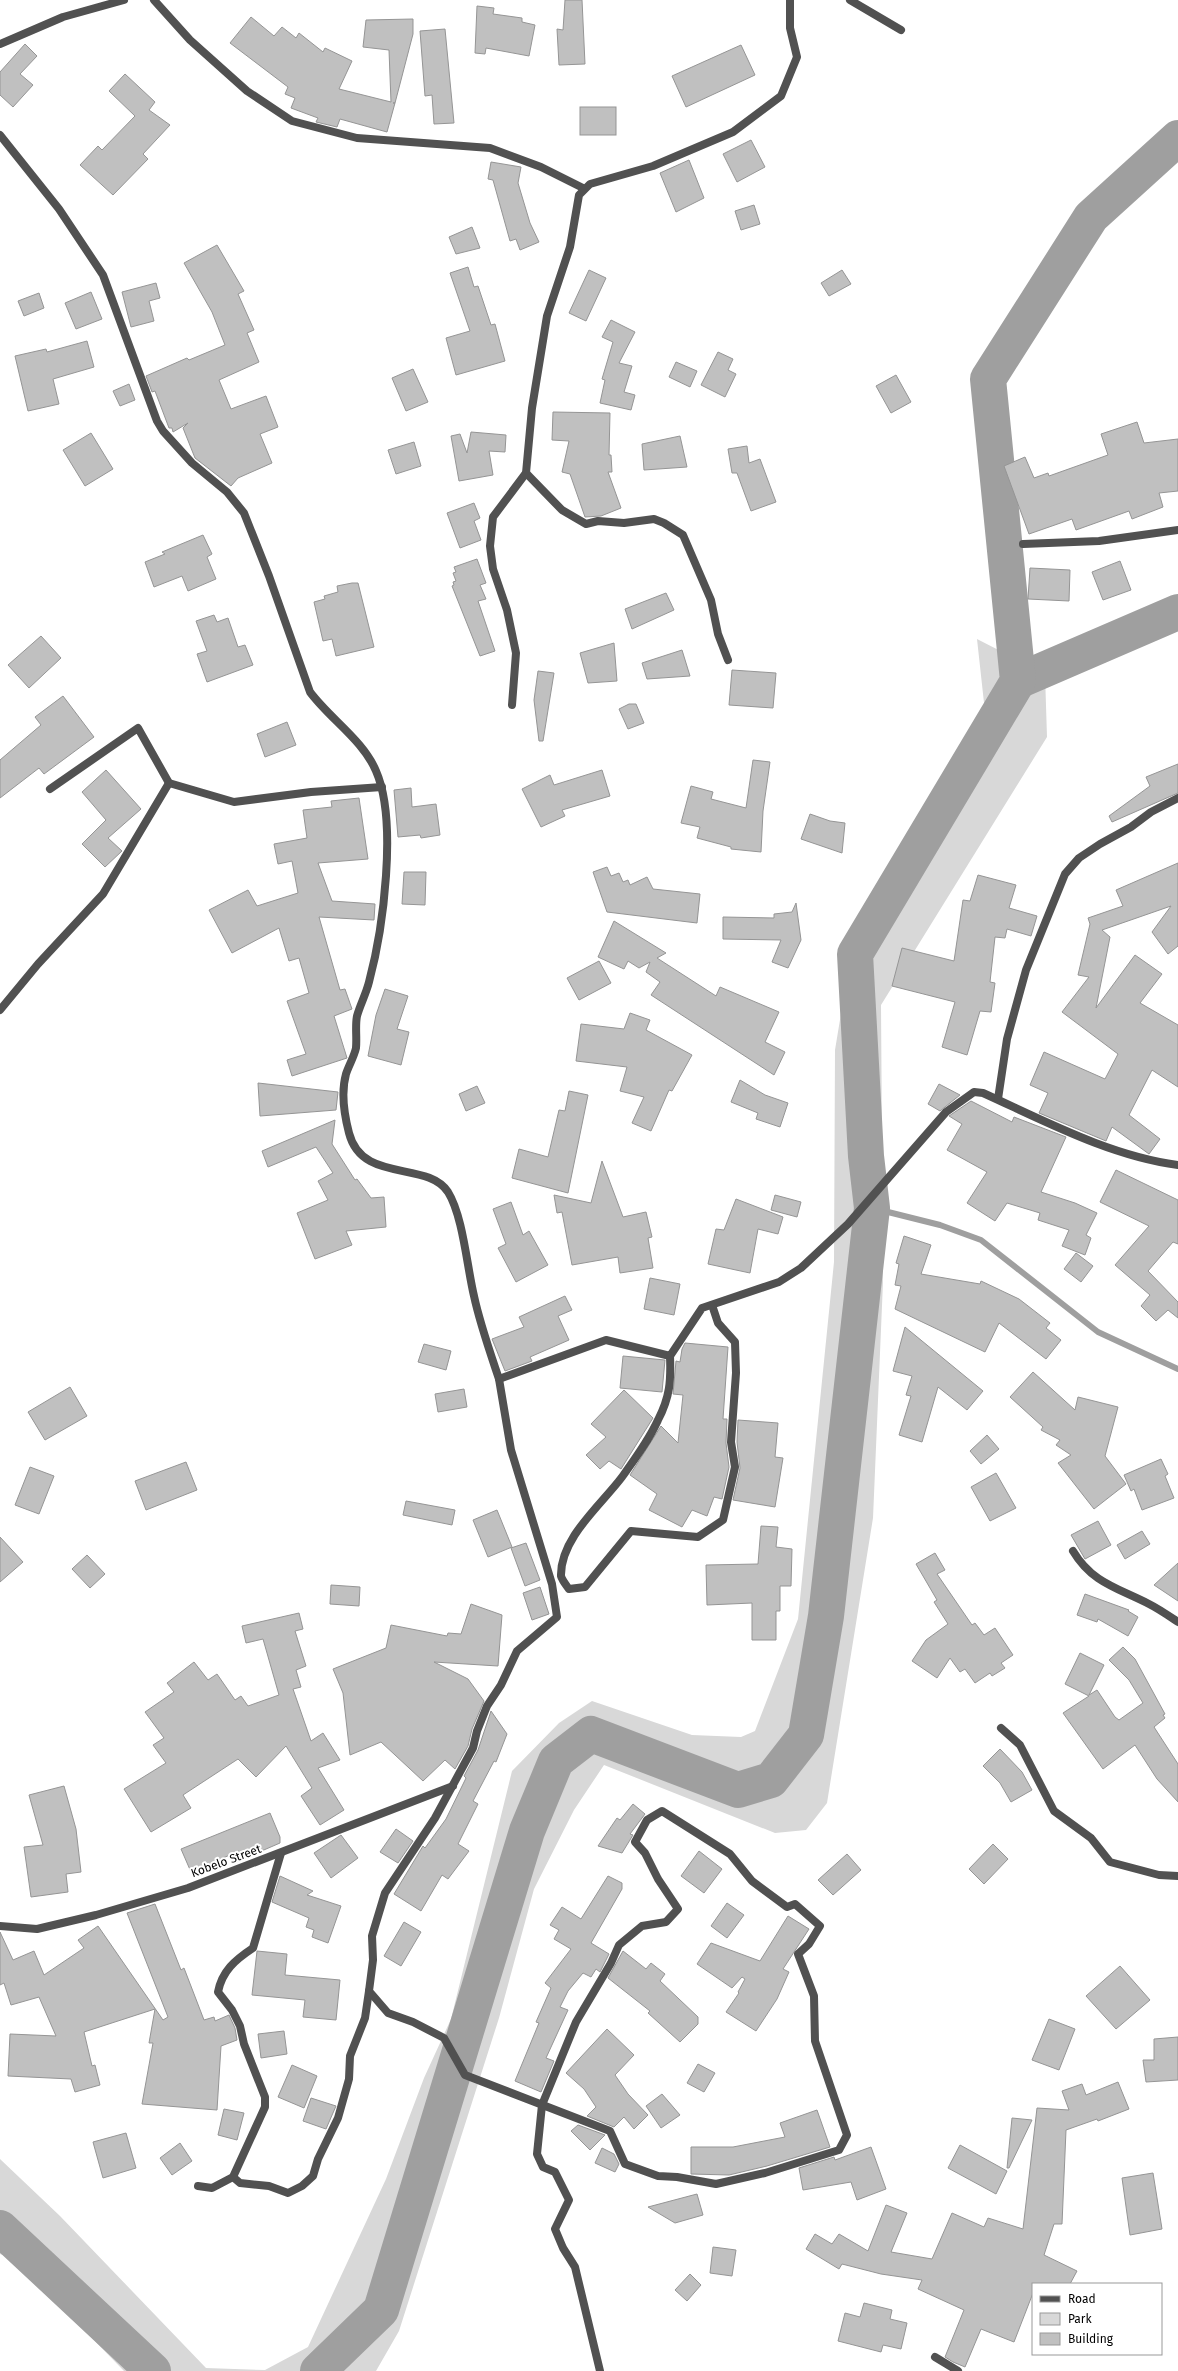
<svg xmlns="http://www.w3.org/2000/svg" width="1178" height="2371" font-family="'Fira Sans',sans-serif">
	<style>
		.green { fill: #d8d8d8 }
		.lines { fill: none; stroke-linecap: round; stroke-linejoin: round }
		.stream { stroke: #9f9f9f; stroke-width: 6 }
		.river { stroke: #9f9f9f; stroke-width: 36 }
		.building { fill: #c0c0c0; stroke: #959595 }
		.minor { stroke: #515151; stroke-width: 8 }
		.labels { text-anchor: middle; dominant-baseline: central; stroke-width: 4; stroke-linejoin: round; paint-order: stroke }
		.street-label { font-size: 12px; fill: #000; stroke: #fff }
	</style>
	<rect width="100%" height="100%" fill="#fff"/>
	<polygon class="green" points="977,639 1045,674 1047,737 881,1005 883,1282 873,1518 827,1803 806,1830 775,1833 604,1765 574,1810 534,1889 499,2018 399,2331 376,2371 124,2371 16,2260 0,2254 0,2159 60,2216 206,2368 265,2370 308,2347 386,2179 424,2078 451,2019 512,1771 559,1723 592,1701 692,1735 741,1737 755,1731 798,1619 834,1262 835,1050 856,923 986,721"/>
	<g class="lines">
		<polyline class="stream" points="872,1208 940,1225 981,1240 1098,1332 1178,1369"/>
		<g class="river">
			<polyline points="1018,681 1178,612"/>
			<polyline points="0,2228 153,2371"/>
			<polyline points="318,2371 381,2310 527,1831 556,1761 591,1734 738,1790 771,1780 806,1735 826,1616 872,1208 866,1156 855,954 1018,681 988,379 1091,217 1178,138"/>
		</g>
	</g>
	<g class="building">
		<polygon points="565,0 582,0 585,64 559,65 557,29 563,30"/>
		<polygon points="477,6 494,8 493,14 522,18 522,22 535,25 529,56 486,48 485,54 475,53"/>
		<polygon points="251,17 274,36 282,27 296,38 299,33 323,52 325,48 352,61 339,89 391,102 389,50 363,47 366,20 413,19 413,34 395,103 393,103 395,103 387,132 340,119 337,127 316,122 318,118 291,108 295,98 285,94 288,87 230,43"/>
		<polygon points="445,29 454,123 434,124 432,95 425,96 420,31"/>
		<polygon points="25,44 37,56 20,74 33,85 13,107 0,95 0,72"/>
		<polygon points="741,45 755,75 686,107 672,76"/>
		<polygon points="125,74 155,102 149,110 170,125 143,154 148,159 113,195 80,165 98,146 102,150 135,116 109,91"/>
		<rect x="580" y="107" width="36" height="28"/>
		<polygon points="751,140 765,167 737,182 723,154"/>
		<polygon points="689,160 704,198 676,212 660,173"/>
		<polygon points="491,162 521,167 518,183 530,223 539,242 520,250 516,239 510,241 493,180 488,179"/>
		<polygon points="754,205 760,224 741,230 735,211"/>
		<polygon points="472,227 480,248 456,254 449,237"/>
		<polygon points="217,245 244,291 238,294 254,330 247,333 259,362 219,380 231,409 266,396 278,427 260,434 272,463 238,478 231,486 195,458 183,428 188,423 173,432 172,428 169,428 155,391 152,392 146,376 187,358 189,360 225,345 212,312 184,263"/>
		<polygon points="468,267 474,287 478,286 491,325 495,324 505,361 456,375 446,338 470,331 450,273"/>
		<polygon points="589,270 606,278 586,321 569,313"/>
		<polygon points="842,270 851,284 829,296 821,283"/>
		<polygon points="156,283 160,298 149,301 154,321 131,327 122,292"/>
		<polygon points="91,292 102,319 76,329 65,303"/>
		<polygon points="39,293 44,308 24,316 18,301"/>
		<polygon points="611,320 635,332 619,363 632,366 624,392 635,395 631,410 600,403 605,380 602,379 613,342 602,337"/>
		<polygon points="87,341 94,367 53,379 59,404 28,411 15,356 46,349 47,352"/>
		<polygon points="718,352 733,359 728,370 736,374 725,397 701,385"/>
		<polygon points="676,362 697,371 690,387 669,377"/>
		<polygon points="413,369 428,402 406,411 392,378"/>
		<polygon points="896,375 911,402 891,413 876,386"/>
		<polygon points="129,384 135,400 120,406 113,391"/>
		<polygon points="553,412 610,413 609,455 611,455 612,472 608,472 621,508 601,516 585,517 570,474 562,472 569,441 552,440"/>
		<polygon points="1137,422 1144,443 1178,439 1178,491 1159,493 1163,507 1132,519 1129,511 1076,530 1072,519 1029,534 1004,466 1025,457 1034,478 1048,473 1049,476 1108,455 1101,434"/>
		<polygon points="471,432 506,435 505,452 489,451 493,475 459,481 451,436 460,434 467,453"/>
		<polygon points="91,433 113,469 85,486 63,450"/>
		<polygon points="680,436 687,467 644,470 642,444"/>
		<polygon points="414,442 421,466 396,474 388,450"/>
		<polygon points="747,446 749,463 760,459 776,502 751,511 737,473 732,473 728,449"/>
		<polygon points="474,503 480,518 474,521 481,540 460,548 447,513"/>
		<polygon points="203,535 212,554 207,557 216,579 188,591 182,576 154,587 145,562 165,554 162,552"/>
		<polygon points="477,559 486,583 480,585 486,599 478,601 495,651 480,656 452,586 454,585 453,582 456,581 453,573 456,572 454,567"/>
		<polygon points="1120,561 1131,590 1103,600 1092,572"/>
		<polygon points="1030,568 1070,570 1069,601 1028,599"/>
		<polygon points="352,583 358,583 374,647 336,656 332,639 323,641 314,602 325,599 324,596 338,592 337,586"/>
		<polygon points="666,593 674,610 632,629 625,609"/>
		<polygon points="214,615 217,622 228,618 238,647 245,645 253,665 207,682 197,654 207,651 196,621"/>
		<polygon points="41,636 61,658 29,688 8,665"/>
		<polygon points="614,643 617,681 588,683 580,653"/>
		<polygon points="682,650 690,676 647,679 642,663"/>
		<polygon points="732,670 776,673 773,708 729,705"/>
		<polygon points="538,671 554,673 543,741 539,741 534,700"/>
		<polygon points="63,696 94,737 44,774 39,768 0,798 0,760 41,725 35,717"/>
		<polygon points="629,704 636,704 644,723 628,729 619,709"/>
		<polygon points="287,722 296,745 265,757 257,734"/>
		<polygon points="753,760 770,762 763,811 761,852 731,849 731,847 697,838 700,827 681,823 691,786 713,792 711,799 746,808"/>
		<polygon points="1178,764 1178,793 1112,822 1109,816 1150,786 1146,777"/>
		<polygon points="106,770 141,809 108,838 122,851 105,867 82,844 106,820 82,792"/>
		<polygon points="602,770 610,796 562,810 565,816 541,827 522,789 550,775 554,785"/>
		<polygon points="411,788 412,807 436,804 440,835 421,838 420,835 398,837 394,790"/>
		<polygon points="359,798 368,859 318,863 332,901 375,904 374,920 319,917 340,990 345,989 352,1009 334,1016 347,1058 292,1076 287,1060 306,1054 287,1001 309,993 299,958 289,961 279,928 232,953 209,910 248,890 257,906 298,893 292,861 278,864 274,844 307,838 303,810 332,807 331,801"/>
		<polygon points="810,814 830,821 845,823 842,853 801,839"/>
		<polygon points="1178,863 1178,946 1168,954 1152,932 1171,906 1102,930 1110,937 1096,1008 1135,955 1162,974 1140,1003 1178,1025 1178,1087 1152,1070 1129,1115 1160,1139 1149,1154 1112,1127 1106,1141 1039,1113 1048,1093 1030,1085 1044,1052 1105,1079 1118,1054 1062,1012 1089,977 1078,975 1090,924 1088,918 1123,906 1116,890"/>
		<polygon points="607,867 611,876 619,873 623,882 628,880 630,885 647,877 653,889 700,894 697,923 607,912 593,872"/>
		<polygon points="404,872 426,872 425,905 402,904"/>
		<polygon points="978,875 1016,885 1009,908 1037,916 1031,936 1007,929 1005,938 995,937 990,982 995,983 991,1012 980,1011 967,1055 942,1047 955,1002 892,986 902,948 954,961 963,900 970,901"/>
		<polygon points="796,903 801,940 788,968 772,962 781,940 723,939 723,917 774,918 774,914 792,912"/>
		<polygon points="614,921 666,953 657,958 716,996 720,987 779,1012 765,1042 785,1052 774,1075 651,995 660,982 646,972 650,962 639,968 628,961 624,969 598,957"/>
		<polygon points="599,961 611,983 579,1000 567,978"/>
		<polygon points="385,989 408,996 397,1029 409,1032 401,1065 368,1056 376,1015"/>
		<polygon points="630,1013 650,1020 646,1030 692,1055 672,1091 669,1090 651,1131 632,1123 644,1097 620,1091 627,1067 576,1061 581,1024 624,1029"/>
		<polygon points="740,1080 765,1095 788,1103 780,1127 756,1119 758,1113 731,1102"/>
		<polygon points="258,1083 338,1092 336,1110 260,1116"/>
		<polygon points="939,1084 960,1095 940,1111 928,1104"/>
		<polygon points="477,1086 485,1103 466,1111 459,1094"/>
		<polygon points="569,1091 588,1095 568,1193 512,1178 519,1149 548,1157 559,1110 565,1111"/>
		<polygon points="971,1101 1012,1122 1014,1117 1066,1137 1041,1192 1075,1203 1097,1213 1086,1235 1091,1238 1085,1255 1062,1246 1069,1230 1038,1220 1040,1213 1007,1203 995,1221 967,1203 987,1172 947,1150 962,1124 949,1116"/>
		<polygon points="335,1120 332,1144 355,1180 357,1179 371,1198 384,1197 386,1227 346,1231 352,1245 315,1259 297,1213 328,1200 318,1181 333,1173 316,1147 268,1167 262,1151"/>
		<polygon points="602,1161 623,1217 646,1212 652,1237 648,1238 653,1268 620,1273 618,1257 572,1265 562,1212 557,1213 554,1195 591,1203"/>
		<polygon points="1116,1170 1178,1200 1178,1244 1173,1242 1148,1271 1178,1302 1178,1318 1168,1310 1156,1321 1141,1306 1150,1295 1115,1265 1149,1226 1100,1202"/>
		<polygon points="775,1195 801,1202 797,1217 771,1210"/>
		<polygon points="736,1199 783,1217 778,1234 758,1229 750,1273 708,1264 716,1229 724,1230"/>
		<polygon points="511,1202 523,1235 529,1231 548,1265 516,1282 498,1248 506,1244 493,1209"/>
		<polygon points="904,1236 931,1245 921,1274 980,1284 981,1281 1019,1299 1050,1323 1046,1328 1061,1340 1046,1359 999,1323 985,1352 895,1309 901,1286 895,1285 899,1264 896,1263"/>
		<polygon points="1076,1253 1093,1266 1081,1282 1064,1269"/>
		<polygon points="650,1278 680,1284 674,1315 644,1309"/>
		<polygon points="565,1296 572,1310 558,1316 569,1340 530,1357 532,1361 505,1371 492,1339 524,1327 519,1317"/>
		<polygon points="905,1327 983,1391 967,1410 938,1387 922,1442 899,1435 911,1396 906,1395 912,1376 893,1371"/>
		<polygon points="685,1343 728,1347 723,1419 727,1419 726,1443 729,1467 722,1499 714,1497 707,1516 692,1510 682,1527 649,1510 657,1494 630,1475 661,1426 678,1443 683,1395 673,1394 676,1361 680,1362 682,1349"/>
		<polygon points="424,1344 451,1351 446,1370 418,1362"/>
		<polygon points="623,1356 665,1360 662,1392 620,1388"/>
		<polygon points="1033,1372 1075,1410 1078,1397 1118,1407 1105,1456 1126,1484 1094,1509 1058,1463 1071,1455 1056,1445 1060,1440 1041,1430 1043,1427 1010,1397"/>
		<polygon points="70,1387 87,1416 45,1440 28,1412"/>
		<polygon points="464,1389 467,1407 438,1412 435,1394"/>
		<polygon points="624,1390 653,1418 621,1469 609,1461 600,1469 586,1455 606,1437 591,1424"/>
		<polygon points="738,1420 778,1423 775,1457 783,1458 775,1507 733,1500 740,1468 737,1442"/>
		<polygon points="987,1435 999,1449 981,1464 970,1451"/>
		<polygon points="1161,1459 1168,1474 1165,1476 1174,1498 1142,1510 1134,1489 1131,1491 1124,1475"/>
		<polygon points="186,1462 197,1490 146,1510 135,1481"/>
		<polygon points="30,1467 54,1476 39,1514 15,1505"/>
		<polygon points="996,1473 1016,1508 990,1521 971,1487"/>
		<polygon points="406,1501 455,1510 452,1525 403,1515"/>
		<polygon points="497,1510 512,1547 488,1557 473,1520"/>
		<polygon points="1098,1521 1111,1545 1085,1559 1071,1535"/>
		<polygon points="761,1526 778,1527 776,1547 792,1549 791,1586 780,1586 780,1611 776,1611 776,1640 752,1640 752,1603 707,1605 706,1565 758,1564"/>
		<polygon points="1142,1531 1150,1544 1125,1559 1117,1545"/>
		<polygon points="0,1537 23,1562 0,1582"/>
		<polygon points="526,1543 540,1580 525,1586 511,1548"/>
		<polygon points="935,1553 945,1570 937,1574 972,1625 975,1623 984,1635 995,1628 1013,1655 1001,1663 1005,1668 992,1676 990,1673 975,1683 965,1669 960,1672 950,1658 937,1678 912,1661 926,1640 948,1624 934,1602 937,1600 916,1564"/>
		<polygon points="87,1555 105,1574 90,1588 72,1569"/>
		<polygon points="1178,1563 1178,1601 1154,1585"/>
		<polygon points="331,1585 360,1587 359,1606 330,1604"/>
		<polygon points="540,1587 549,1614 532,1620 523,1593"/>
		<polygon points="1085,1594 1129,1610 1128,1611 1138,1617 1128,1636 1098,1619 1097,1622 1077,1615"/>
		<polygon points="471,1604 502,1615 498,1666 434,1662 468,1679 484,1701 472,1729 468,1746 455,1769 445,1760 423,1781 381,1742 350,1755 343,1693 333,1669 386,1648 391,1625 447,1636 448,1633 461,1634"/>
		<polygon points="299,1613 303,1629 295,1631 306,1666 296,1670 301,1687 293,1689 311,1741 323,1733 340,1760 318,1768 344,1810 320,1825 301,1796 312,1788 286,1746 256,1777 238,1759 183,1795 191,1808 151,1832 124,1789 166,1763 153,1745 164,1738 145,1712 174,1692 167,1683 194,1662 208,1680 217,1674 235,1700 241,1696 248,1706 279,1695 263,1639 246,1643 242,1626"/>
		<polygon points="1123,1647 1135,1659 1165,1714 1163,1715 1165,1718 1154,1727 1178,1764 1178,1802 1157,1779 1135,1745 1103,1769 1063,1713 1089,1696 1065,1684 1080,1653 1104,1665 1089,1695 1097,1690 1115,1717 1119,1720 1143,1703 1129,1680 1109,1660"/>
		<polygon points="491,1711 507,1734 496,1762 494,1761 473,1801 478,1804 458,1844 469,1851 448,1879 442,1875 421,1911 394,1894 423,1846 425,1848 446,1819 466,1778 464,1776 478,1750"/>
		<polygon points="1000,1749 1022,1772 1032,1790 1011,1802 1000,1783 983,1766"/>
		<polygon points="64,1786 76,1829 81,1872 66,1874 68,1892 31,1897 24,1847 43,1845 29,1795"/>
		<polygon points="633,1804 645,1814 630,1834 633,1835 622,1853 598,1846 617,1818 620,1820"/>
		<polygon points="270,1813 280,1837 280,1843 243,1859 239,1851 191,1872 181,1849"/>
		<polygon points="396,1829 413,1841 398,1863 380,1852"/>
		<polygon points="341,1835 358,1858 331,1878 314,1853"/>
		<polygon points="993,1844 1008,1859 984,1884 969,1869"/>
		<polygon points="699,1851 722,1869 704,1893 681,1876"/>
		<polygon points="847,1854 861,1870 833,1895 818,1880"/>
		<polygon points="280,1876 313,1891 307,1895 341,1906 328,1943 312,1937 314,1930 306,1927 309,1918 272,1902"/>
		<polygon points="608,1876 622,1883 622,1889 591,1943 609,1954 600,1972 596,1969 591,1977 583,1973 568,1991 560,2007 568,2010 546,2058 554,2061 541,2092 515,2081 539,2023 536,2022 551,1988 545,1983 571,1949 554,1939 559,1930 550,1925 562,1907 581,1919"/>
		<polygon points="727,1903 744,1915 727,1938 711,1926"/>
		<polygon points="155,1904 181,1970 184,1968 204,2020 214,2017 215,2021 229,2015 235,2028 237,2040 221,2046 217,2110 142,2104 153,2043 149,2043 155,2009 84,2032 92,2066 95,2065 100,2085 75,2092 71,2079 8,2076 10,2034 56,2036 39,1997 11,2005 4,1983 0,1985 0,1932 13,1960 34,1951 44,1975 84,1948 78,1940 98,1926 163,2020 168,2017 127,1913"/>
		<polygon points="788,1916 809,1929 783,1969 789,1972 777,1999 756,2031 726,2012 739,1993 738,1992 745,1979 742,1977 732,1988 697,1964 711,1943 760,1961"/>
		<polygon points="404,1922 421,1932 401,1966 384,1956"/>
		<polygon points="257,1951 287,1954 285,1975 340,1980 336,2020 303,2017 305,2000 252,1995"/>
		<polygon points="623,1951 646,1969 651,1963 665,1974 660,1981 698,2017 698,2024 680,2042 648,2013 650,2011 608,1978"/>
		<polygon points="1120,1966 1150,2000 1116,2029 1086,1996"/>
		<polygon points="1049,2019 1075,2029 1059,2070 1032,2060"/>
		<polygon points="607,2029 634,2055 615,2075 628,2094 648,2115 634,2129 624,2117 614,2127 587,2116 596,2107 584,2089 566,2073"/>
		<polygon points="284,2031 287,2054 261,2058 258,2034"/>
		<polygon points="1178,2037 1178,2080 1146,2082 1143,2060 1154,2060 1154,2039"/>
		<polygon points="698,2064 715,2073 704,2092 687,2083"/>
		<polygon points="292,2065 317,2076 304,2108 278,2097"/>
		<polygon points="1118,2082 1129,2109 1098,2121 1097,2119 1066,2130 1062,2224 1054,2224 1044,2255 1077,2271 1070,2284 1033,2284 1033,2293 1014,2342 981,2329 965,2367 953,2362 945,2357 964,2310 918,2289 922,2280 881,2274 842,2264 839,2269 806,2249 815,2234 832,2244 839,2234 868,2251 886,2205 907,2213 891,2252 932,2259 952,2213 984,2227 988,2218 1023,2229 1037,2108 1069,2110 1062,2091 1082,2084 1086,2095"/>
		<polygon points="662,2094 680,2115 661,2128 646,2106"/>
		<polygon points="311,2098 336,2106 326,2129 303,2121"/>
		<polygon points="224,2109 244,2113 237,2140 218,2135"/>
		<polygon points="817,2110 830,2147 767,2166 729,2175 691,2174 691,2147 733,2147 785,2137 780,2123"/>
		<polygon points="1012,2118 1032,2120 1009,2168 1007,2168"/>
		<polygon points="578,2125 605,2135 590,2150 571,2131"/>
		<polygon points="126,2133 136,2168 103,2178 93,2142"/>
		<polygon points="180,2143 192,2161 172,2175 160,2158"/>
		<polygon points="960,2145 1007,2171 996,2194 948,2168"/>
		<polygon points="871,2147 886,2189 857,2200 851,2182 803,2190 799,2168 834,2157 835,2160"/>
		<polygon points="602,2148 614,2154 619,2164 615,2172 595,2163"/>
		<polygon points="1153,2173 1162,2229 1130,2235 1122,2178"/>
		<polygon points="697,2194 703,2215 675,2223 648,2207"/>
		<polygon points="713,2247 736,2250 732,2276 710,2273"/>
		<polygon points="690,2274 701,2285 687,2301 675,2290"/>
		<polygon points="864,2303 892,2310 890,2319 907,2323 901,2349 883,2345 881,2352 838,2341 845,2313 860,2317"/>
	</g>
	<g class="lines">
		<g class="minor">
			<polyline points="154,0 190,40 247,91 292,121 357,138 490,148 541,167 583,188"/>
			<polyline points="850,0 901,30"/>
			<polyline points="0,44 63,17 124,0"/>
			<path d="M0,135l59,74 44,66 54,146 6,10 29,32 35,29 17,21 25,63 41,116c20,27 53,48 66,79 22,50 7,159 -7,211 -3,12 -9,23 -12,34 -2,10 0,21 -1,32 -2,9 -7,17 -10,26 -5,18 -2,40 3,59 13,51 78,27 99,59 15,24 19,75 26,104 6,28 16,56 25,83l107,-39 64,16 32,-48 77,-26 22,-14 47,-44 98,-112 28,-20 9,1c62,28 127,63 195,72"/>
			<polyline points="526,473 562,510 586,524 598,521 624,523 654,519 664,523 683,535 711,600 718,634 728,660"/>
			<polyline points="1023,544 1099,541 1178,530"/>
			<polyline points="512,705 516,653 507,610 493,569 490,546 493,517 526,473 532,408 547,316 570,247 579,195 590,184 653,166 733,132 781,96 797,57 790,28 790,0"/>
			<polyline points="50,789 138,728 169,783 234,802 311,792 382,787"/>
			<polyline points="0,1010 38,964 103,894 169,783"/>
			<polyline points="998,1099 1007,1039 1026,970 1065,874 1079,858 1100,844 1131,827 1151,812 1178,798"/>
			<path d="M670,1356c1,25 0,41 -12,64 -9,20 -23,39 -36,57 -20,27 -62,61 -61,99 1,4 5,9 8,13l16,-2 46,-56 67,6 25,-17 12,-53 -4,-25 5,-69 -1,-31 -17,-19 -6,-18"/>
			<polyline points="499,1379 511,1450 552,1584 557,1617 517,1651 501,1685 487,1706 477,1731 473,1748 435,1818 385,1893 372,1936 373,1960 369,1991 388,2013 413,2022 444,2038 465,2075 610,2131 625,2164 658,2176 677,2177 716,2184 765,2173 839,2150 847,2135 815,2041 814,1996 798,1954 809,1944 820,1926 795,1904 787,1907 752,1881 730,1854 662,1811 647,1820 635,1842 645,1853 658,1879 678,1909 666,1922 642,1926 619,1945 611,1963 576,2022 542,2105 537,2154 543,2167 555,2172 569,2200 555,2229 563,2248 575,2267 600,2371"/>
			<path d="M1073,1551c19,32 45,37 76,53 10,5 20,12 29,18"/>
			<polyline points="1001,1728 1020,1745 1054,1811 1091,1838 1110,1862 1159,1875 1178,1876"/>
			<polyline points="0,1926 37,1929 96,1915 188,1888 453,1786"/>
			<polyline points="233,2177 240,2183 269,2186 288,2193 302,2186 313,2176 318,2159 338,2118 349,2079 350,2056 365,2018 369,1991"/>
			<path d="M198,2186l14,2 21,-11 32,-70v-10l-21,-53 -4,-18 -8,-16 -14,-18c4,-21 17,-32 35,-44l28,-95"/>
			<polyline points="935,2357 958,2371"/>
		</g>
	</g>
	<g class="labels">
		<g class="street-label">
			<text transform="translate(226 1861) rotate(-20)">Kobelo Street</text>
		</g>
	</g>
	<rect x="1032" y="2283" width="130" height="72" fill="#ffffff" stroke="#999999"/>
	<rect x="1040" y="2296" width="20" height="6" fill="#515151" stroke="#999999"/>
	<text x="1068" y="2303" font-size="12" fill="#000000">Road</text>
	<rect x="1040" y="2313" width="20" height="12" fill="#d8d8d8" stroke="#999999"/>
	<text x="1068" y="2323" font-size="12" fill="#000000">Park</text>
	<rect x="1040" y="2333" width="20" height="12" fill="#c0c0c0" stroke="#999999"/>
	<text x="1068" y="2343" font-size="12" fill="#000000">Building</text>
</svg>
